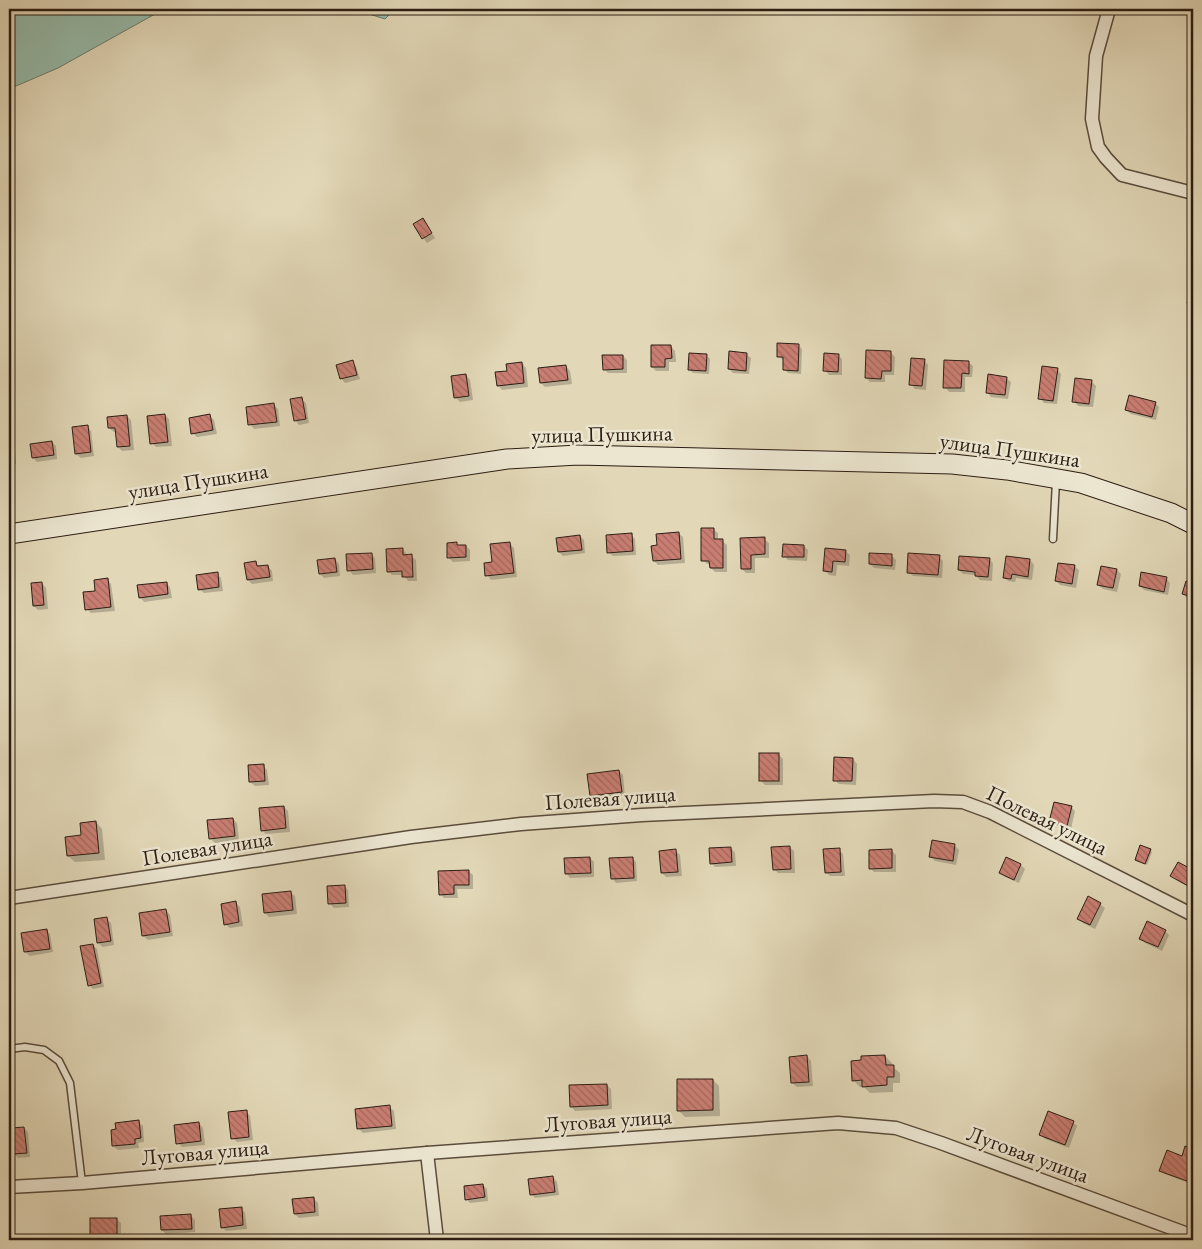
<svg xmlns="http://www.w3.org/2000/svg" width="1202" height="1249" font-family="'EB Garamond',serif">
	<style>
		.water { fill: #96bbaa; stroke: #6c7c6e }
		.shadow { fill: #0003 }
		.building { fill: url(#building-back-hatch); stroke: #2c1d13 }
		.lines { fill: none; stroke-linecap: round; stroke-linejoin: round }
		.service-casing { stroke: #5a4c3c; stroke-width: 9 }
		.minor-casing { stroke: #5a4c3c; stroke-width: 15 }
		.secondary-casing { stroke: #2c1d13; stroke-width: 21 }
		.service { stroke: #ece6d1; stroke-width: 6 }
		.minor { stroke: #ece6d1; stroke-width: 12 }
		.secondary { stroke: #ece6d1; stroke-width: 19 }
		.labels { text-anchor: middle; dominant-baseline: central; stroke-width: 5; stroke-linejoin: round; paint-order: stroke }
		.street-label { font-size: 22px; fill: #2c1d13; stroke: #ece6d1 }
	</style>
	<defs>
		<pattern id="building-back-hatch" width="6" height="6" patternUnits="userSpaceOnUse" patternTransform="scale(1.25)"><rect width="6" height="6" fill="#ca7e73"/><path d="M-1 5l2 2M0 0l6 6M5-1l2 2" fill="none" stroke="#a4675d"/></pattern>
	</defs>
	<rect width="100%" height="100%" fill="#e2d8b8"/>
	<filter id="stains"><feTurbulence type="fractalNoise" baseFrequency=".004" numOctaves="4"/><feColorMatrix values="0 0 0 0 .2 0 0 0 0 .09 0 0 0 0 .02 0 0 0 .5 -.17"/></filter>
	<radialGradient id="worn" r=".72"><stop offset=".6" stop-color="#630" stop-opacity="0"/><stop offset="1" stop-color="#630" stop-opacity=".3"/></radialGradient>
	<g class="water">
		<polygon points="9,9 164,9 58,68 9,89"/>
		<polygon points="353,9 395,9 385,19"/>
	</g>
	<g class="shadow">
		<polygon points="423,220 435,238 427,243 414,225"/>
		<polygon points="798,345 802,349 801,374 788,373 784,369 784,361 778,356"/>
		<polygon points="671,346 675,351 676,362 669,362 669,371 656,371 652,367"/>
		<polygon points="891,353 895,357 894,375 885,375 885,382 870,382 866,378"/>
		<polygon points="746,354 751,358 749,374 733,373 729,369"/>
		<polygon points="706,355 710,359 709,374 693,373 689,369"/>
		<polygon points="838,355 842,359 842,375 829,375 825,370"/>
		<polygon points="623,356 627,360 627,373 608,373 604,369"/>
		<polygon points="924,360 928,365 926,390 915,389 911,384"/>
		<polygon points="352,362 356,366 360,379 345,383 341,378"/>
		<polygon points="968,362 973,366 972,377 965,377 965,392 949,392 945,387"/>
		<polygon points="522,363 526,368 528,387 502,390 498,385 508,372"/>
		<polygon points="566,366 570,371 572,384 545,387 541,383"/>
		<polygon points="1057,369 1061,374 1057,404 1044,403 1040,398"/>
		<polygon points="466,375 470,380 473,400 460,402 455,397"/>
		<polygon points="1006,378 1011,382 1008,399 991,397 987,392"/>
		<polygon points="1091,381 1096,386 1093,407 1078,406 1074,401"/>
		<polygon points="301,399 306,403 309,423 299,425 295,420"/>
		<polygon points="1155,403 1159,407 1156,420 1131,414 1126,410"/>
		<polygon points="274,405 278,409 280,426 254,429 250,424"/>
		<polygon points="165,415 169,419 172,446 156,447 152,443"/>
		<polygon points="127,416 131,420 134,450 122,451 118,447 116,432 114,432 109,428"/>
		<polygon points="210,416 214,420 217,434 197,437 193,433"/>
		<polygon points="87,426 91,431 94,456 81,458 76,454"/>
		<polygon points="52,442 56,446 57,459 37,462 33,458"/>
		<polygon points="9,448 15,452 16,464 9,465"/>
		<polygon points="713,529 718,533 718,540 722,541 727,545 727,572 715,572 711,568 711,564 707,564 703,560"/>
		<polygon points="678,533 683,537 685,563 658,565 654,561 659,547"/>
		<polygon points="631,535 635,539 636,555 613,556 608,552"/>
		<polygon points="580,536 584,540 585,553 563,556 559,552"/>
		<polygon points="741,539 764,539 769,543 769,558 755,558 755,573 746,573 742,569"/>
		<polygon points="456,544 459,546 466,546 470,550 470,561 453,562 448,557"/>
		<polygon points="510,544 514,548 517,577 491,580 487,575 493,563"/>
		<polygon points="804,546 808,550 807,561 788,560 784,556"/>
		<polygon points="402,549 406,553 407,556 411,556 416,560 417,581 408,581 403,575 392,575 388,571"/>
		<polygon points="827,549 845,551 850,555 849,566 837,565 836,576 829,575 825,571"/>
		<polygon points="371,554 375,558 376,573 353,575 349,570"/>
		<polygon points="892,556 896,560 895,570 874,568 870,564"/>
		<polygon points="939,557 943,561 942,578 913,576 908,572"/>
		<polygon points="335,559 339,564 340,576 324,578 320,574"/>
		<polygon points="989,559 993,563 992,581 980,580 975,575 963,574 959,570"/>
		<polygon points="1030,560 1034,565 1032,580 1016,578 1015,582 1008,581 1004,577"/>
		<polygon points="255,563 260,567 268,566 272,571 273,581 252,584 248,580"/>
		<polygon points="1074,566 1079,570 1076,588 1060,585 1056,581"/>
		<polygon points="1117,570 1121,574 1117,592 1103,589 1098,585"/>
		<polygon points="217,574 221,578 223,591 204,593 199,589"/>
		<polygon points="1166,578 1170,583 1168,595 1144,590 1140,586"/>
		<polygon points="107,580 111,584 115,611 91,613 87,609 96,592"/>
		<polygon points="42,583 46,588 48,609 38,610 34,606"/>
		<polygon points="166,583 170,587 172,598 144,602 140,597"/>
		<polygon points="1186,583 1193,585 1193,600 1187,598 1183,594"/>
		<polygon points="779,755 783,759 783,785 765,785 761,781"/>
		<polygon points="853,759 857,764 856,785 839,784 834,780"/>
		<polygon points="263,766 267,770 269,785 255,786 250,782 249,767"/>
		<polygon points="619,771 623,775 625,796 595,800 591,795"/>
		<polygon points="284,807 288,811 290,832 266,834 262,830"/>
		<polygon points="1071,807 1075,811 1071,829 1055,825 1051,821"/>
		<polygon points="233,819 237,823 239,840 215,843 210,838"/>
		<polygon points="96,822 102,829 105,860 75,862 68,856 82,837"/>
		<polygon points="955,846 959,850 956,865 935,861 931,857"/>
		<polygon points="789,847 794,851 795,873 778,873 774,869"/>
		<polygon points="731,848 735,853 736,866 715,867 711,863"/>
		<polygon points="839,850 843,854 845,876 830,876 826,872"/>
		<polygon points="891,850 896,855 896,872 874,872 870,868"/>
		<polygon points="1150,850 1152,852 1147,865 1136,860"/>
		<polygon points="676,851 680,855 682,876 666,877 662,873"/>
		<polygon points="590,858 594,862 594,877 570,878 566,873"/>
		<polygon points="632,858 636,862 637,881 616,883 612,878"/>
		<polygon points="1007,859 1021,865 1025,869 1019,883 1005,877 1001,873"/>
		<polygon points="1178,864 1193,872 1193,889 1176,880 1172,876"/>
		<polygon points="468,871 473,875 473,889 457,889 458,898 444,898 440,894"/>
		<polygon points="344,886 348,890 349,907 334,908 330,904"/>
		<polygon points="290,892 295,896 297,914 269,917 265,913"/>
		<polygon points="235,902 240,907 243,926 230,928 225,924"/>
		<polygon points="1100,904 1105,908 1095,929 1083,923 1078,919"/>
		<polygon points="166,910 170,915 173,936 148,940 143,936"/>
		<polygon points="107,919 111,923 114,945 103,947 98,943"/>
		<polygon points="46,930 50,934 53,952 30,956 25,952"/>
		<polygon points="1165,931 1169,935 1162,951 1145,943 1141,939"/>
		<polygon points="93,945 97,949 104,987 93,989 89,985"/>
		<polygon points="807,1056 811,1061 813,1086 797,1087 792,1083"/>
		<polygon points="885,1056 892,1063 892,1066 900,1073 900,1083 893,1083 893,1092 870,1093 864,1087 860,1087 853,1080"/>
		<polygon points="713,1080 719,1086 720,1116 685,1117 678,1110"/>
		<polygon points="607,1085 611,1089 612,1109 575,1111 571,1106"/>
		<polygon points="389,1107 394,1111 396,1129 363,1133 359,1129"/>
		<polygon points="246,1111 250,1116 253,1140 237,1142 233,1138"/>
		<polygon points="138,1122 143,1126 144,1142 138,1143 139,1148 118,1150 113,1146"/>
		<polygon points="1073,1122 1077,1126 1069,1148 1045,1139 1041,1135"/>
		<polygon points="199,1123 203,1128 205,1145 182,1147 178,1143"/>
		<polygon points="24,1128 28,1132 30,1157 18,1158 14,1154"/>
		<polygon points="1186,1147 1193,1150 1193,1179 1191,1184 1165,1174 1161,1170 1182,1157"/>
		<polygon points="553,1177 557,1182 559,1195 535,1198 531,1194"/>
		<polygon points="483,1185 487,1189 488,1201 470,1203 466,1199"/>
		<polygon points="313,1198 318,1203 319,1216 299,1218 295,1214"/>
		<polygon points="241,1208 245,1213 247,1229 226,1231 222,1227"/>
		<polygon points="190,1215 195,1220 195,1232 166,1234 162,1230"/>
		<polygon points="117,1219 121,1223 121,1240 96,1240 92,1236"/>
	</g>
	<g class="building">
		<polygon points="423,218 432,233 422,239 413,224"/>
		<polygon points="1192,287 1193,288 1193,305 1187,303"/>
		<polygon points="777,343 799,344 798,371 783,370 783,357 777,357"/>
		<polygon points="651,345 671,345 672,358 665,359 665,367 651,367"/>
		<polygon points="866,350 891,351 891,371 882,371 881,379 865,378"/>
		<polygon points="729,351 747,353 746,371 728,369"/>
		<polygon points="689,353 707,354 706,371 688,370"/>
		<polygon points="824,353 839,354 838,372 823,371"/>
		<polygon points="602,355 623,355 623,369 603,370"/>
		<polygon points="911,358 925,359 922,386 909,385"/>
		<polygon points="353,360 357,375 340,379 336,365"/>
		<polygon points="944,360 969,361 969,374 962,373 961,388 943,388"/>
		<polygon points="522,362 524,383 497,386 495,372 507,371 506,364"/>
		<polygon points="566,365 568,380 540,383 538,368"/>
		<polygon points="1042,366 1058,368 1053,401 1038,399"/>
		<polygon points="466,374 469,396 454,398 451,376"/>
		<polygon points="988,374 1007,377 1005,395 986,393"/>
		<polygon points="1075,378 1092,380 1089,404 1072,402"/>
		<polygon points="1129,395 1156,402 1152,417 1125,410"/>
		<polygon points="302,397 306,419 294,421 290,399"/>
		<polygon points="274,403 277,422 248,425 246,407"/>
		<polygon points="165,414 168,442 150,444 147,416"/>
		<polygon points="210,414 213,430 191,434 189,418"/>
		<polygon points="127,415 130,446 117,447 115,428 108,428 107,417"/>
		<polygon points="88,425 91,452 75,454 72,427"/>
		<polygon points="52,441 54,455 32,458 30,444"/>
		<polygon points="9,447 11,447 12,460 9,461"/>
		<polygon points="701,528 714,528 714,539 723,539 723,568 710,568 709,561 701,561"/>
		<polygon points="679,532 681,559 653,561 651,546 657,545 656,534"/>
		<polygon points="632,533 633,551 607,553 606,535"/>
		<polygon points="580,535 582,550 558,552 556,538"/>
		<polygon points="765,537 765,554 751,555 751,569 741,569 740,538"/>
		<polygon points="457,542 457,545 466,545 466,557 447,558 447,543"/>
		<polygon points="510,542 514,573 485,576 484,563 492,562 490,544"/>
		<polygon points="783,544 804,545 804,557 782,557"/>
		<polygon points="403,548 403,555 412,554 413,577 402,577 402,571 387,572 386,549"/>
		<polygon points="825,548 846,550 845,562 833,561 832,572 823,571"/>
		<polygon points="372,553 373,569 347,571 346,554"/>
		<polygon points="869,553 892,554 892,566 869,564"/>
		<polygon points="908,553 940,555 938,575 907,573"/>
		<polygon points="959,556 990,558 988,577 975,576 975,572 958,570"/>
		<polygon points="1006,556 1030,559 1028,577 1012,574 1011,579 1003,578"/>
		<polygon points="335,558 337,572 319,574 317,560"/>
		<polygon points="256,561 257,566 268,565 270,577 247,580 244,563"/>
		<polygon points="1058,563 1075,565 1072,584 1055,581"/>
		<polygon points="1101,566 1117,569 1113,588 1097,585"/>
		<polygon points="218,572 219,587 198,590 196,575"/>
		<polygon points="1141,572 1167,577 1164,592 1139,586"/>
		<polygon points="108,578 111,607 85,610 83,592 95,591 94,580"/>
		<polygon points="1186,581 1193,584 1193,597 1182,594"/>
		<polygon points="42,582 44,605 33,606 31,583"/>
		<polygon points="167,582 168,594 139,598 137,585"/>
		<rect x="759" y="753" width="20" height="28"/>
		<polygon points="834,757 853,758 852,781 833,781"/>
		<polygon points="264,764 265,781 249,782 248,765"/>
		<polygon points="619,770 622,792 590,796 587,774"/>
		<polygon points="1054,802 1072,806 1067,826 1049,822"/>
		<polygon points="284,806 286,828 261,831 259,808"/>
		<polygon points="233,818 235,836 209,839 207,820"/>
		<polygon points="96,821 99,853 67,856 65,837 81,835 80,823"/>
		<polygon points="932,840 955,844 953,861 929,857"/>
		<polygon points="1140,845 1151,849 1145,864 1135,860"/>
		<polygon points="790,846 791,869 773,870 771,847"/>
		<polygon points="731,847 732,862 710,864 709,848"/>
		<polygon points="840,848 841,872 825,873 823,849"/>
		<polygon points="676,849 678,872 661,873 659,851"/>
		<polygon points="892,849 892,868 869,869 869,850"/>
		<polygon points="590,857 591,873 565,874 564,858"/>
		<polygon points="633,857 634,878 611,879 609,858"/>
		<polygon points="1006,857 1021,864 1014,880 999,873"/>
		<polygon points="1178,862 1193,870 1193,882 1190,887 1170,876"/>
		<polygon points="469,870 469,885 454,885 454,894 439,895 438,871"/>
		<polygon points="345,885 346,903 328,904 327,886"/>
		<polygon points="291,891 293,910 264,913 262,894"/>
		<polygon points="1088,896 1101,903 1090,925 1077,919"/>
		<polygon points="236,901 239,922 224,925 221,904"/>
		<polygon points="166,909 170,932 142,936 139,913"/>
		<polygon points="107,917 111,941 97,943 94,919"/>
		<polygon points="1147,921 1166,930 1158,947 1139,939"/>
		<polygon points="47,929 50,949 24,952 21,933"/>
		<polygon points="93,944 101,983 88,986 80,946"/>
		<polygon points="807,1055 809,1082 791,1083 789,1057"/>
		<polygon points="885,1055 886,1065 894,1065 894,1077 887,1077 887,1085 862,1087 862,1080 852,1081 851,1061 861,1060 861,1056"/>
		<polygon points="677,1079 713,1079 713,1110 677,1111"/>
		<polygon points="607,1084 608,1105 570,1107 569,1085"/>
		<polygon points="390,1105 392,1126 357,1129 355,1109"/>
		<polygon points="247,1110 249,1137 231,1139 228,1112"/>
		<polygon points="1048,1111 1074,1121 1065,1145 1039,1135"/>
		<polygon points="139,1120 141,1138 135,1139 135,1144 112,1146 111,1130 116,1129 115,1123"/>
		<polygon points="199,1122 201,1141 176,1144 174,1125"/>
		<polygon points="24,1127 27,1153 13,1154 11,1128"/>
		<polygon points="1185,1146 1193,1149 1193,1164 1187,1181 1159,1171 1167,1150 1182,1156"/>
		<polygon points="553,1176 555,1192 530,1195 528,1179"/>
		<polygon points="483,1184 485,1197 465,1200 464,1186"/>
		<polygon points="314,1197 315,1212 294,1214 292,1199"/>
		<polygon points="242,1207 243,1225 221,1228 219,1209"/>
		<polygon points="191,1214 192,1229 161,1230 160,1216"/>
		<rect x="90" y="1218" width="27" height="18"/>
	</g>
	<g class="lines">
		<g class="service-casing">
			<g id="service">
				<polyline points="1053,539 1056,481"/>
				<polyline points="9,1049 25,1047 44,1050 59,1061 70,1083 82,1183"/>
			</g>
		</g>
		<g class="minor-casing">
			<g id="minor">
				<polyline points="1109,9 1096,56 1092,119 1098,147 1106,158 1122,175 1193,193"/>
				<polyline points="9,898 411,837 521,824 642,815 934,801 963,802 990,812 1193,915"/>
				<polyline points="427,1153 437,1240"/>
				<polyline points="9,1187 82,1183 427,1153 838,1123 896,1128 941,1143 1193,1236"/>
			</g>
		</g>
		<g class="secondary-casing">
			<polyline id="secondary" points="9,534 507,459 578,455 952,464 1007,470 1081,483 1171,513 1193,524"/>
		</g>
		<use href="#service" class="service"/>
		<use href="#minor" class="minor"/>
		<use href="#secondary" class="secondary"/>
	</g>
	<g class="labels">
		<g class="street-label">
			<text transform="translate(602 434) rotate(-1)">улица Пушкина</text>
			<text transform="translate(1010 450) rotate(8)">улица Пушкина</text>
			<text transform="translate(198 481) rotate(-9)">улица Пушкина</text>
			<text transform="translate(610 798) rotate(-4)">Полевая улица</text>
			<text transform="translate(1047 820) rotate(26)">Полевая улица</text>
			<text transform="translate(207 848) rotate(-9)">Полевая улица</text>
			<text transform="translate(608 1120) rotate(-4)">Луговая улица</text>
			<text transform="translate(205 1152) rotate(-5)">Луговая улица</text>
			<text transform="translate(1028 1154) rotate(20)">Луговая улица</text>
		</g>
	</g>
	<rect width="1202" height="1249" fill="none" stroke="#e2d8b8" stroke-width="30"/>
	<rect x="10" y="10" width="1182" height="1229" fill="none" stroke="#2c1d13" stroke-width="2.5"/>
	<rect x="15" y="15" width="1172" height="1219" fill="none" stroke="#2c1d13"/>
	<rect width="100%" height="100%" filter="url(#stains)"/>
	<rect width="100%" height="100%" fill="url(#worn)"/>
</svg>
